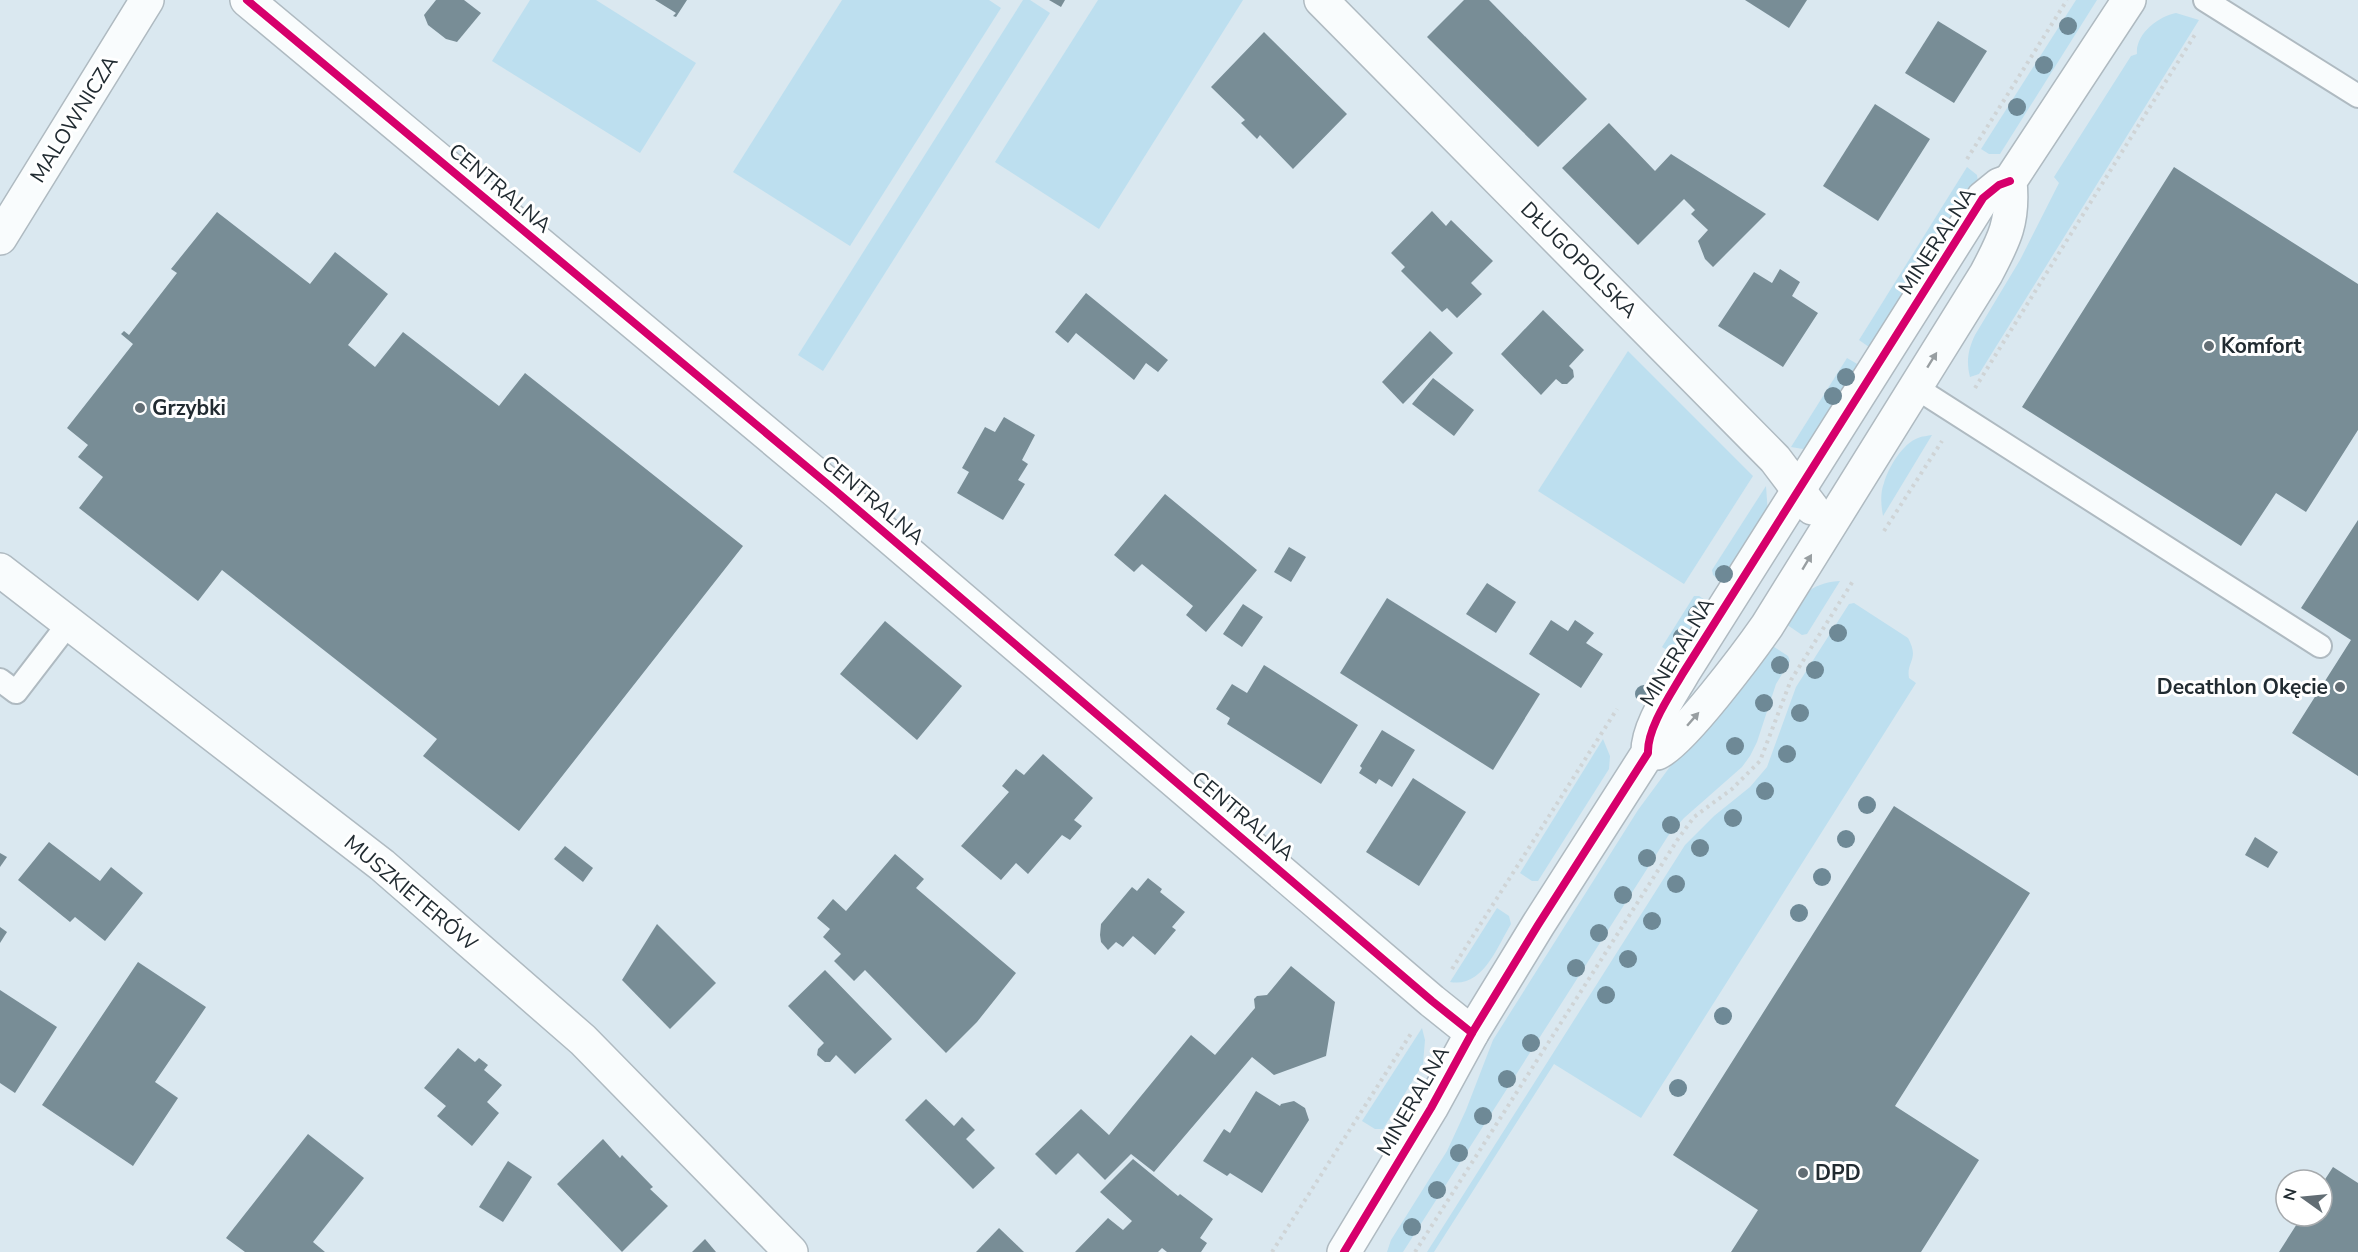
<svg xmlns="http://www.w3.org/2000/svg" width="2358" height="1252" font-family="'Nunito Sans',sans-serif">
	<style>
		.green { fill: #bddfef }
		.building { fill: #788d96 }
		.lines { fill: none; stroke-linecap: round; stroke-linejoin: round }
		.service-casing { stroke: #afbac1; stroke-width: 26 }
		.minor-casing { stroke: #afbac1; stroke-width: 36 }
		.path { stroke: #cfd4d6; stroke-width: 4; stroke-dasharray: 3 4.5; stroke-linecap: butt }
		.service { stroke: #f9fcfd; stroke-width: 22 }
		.minor { stroke: #f9fcfd; stroke-width: 33 }
		.cycleway-casing { stroke: #fff; stroke-width: 11 }
		.cycleway { stroke: #d6006c; stroke-width: 8 }
		.tree { fill: #6e8996 }
		.oneway { fill: #989ea1 }
		.poi-dot { fill: #626d74; stroke: #fff; stroke-width: 2 }
		.labels { text-anchor: middle; dominant-baseline: central; stroke-width: 6; stroke-linejoin: round; paint-order: stroke }
		.street-label { font-size: 21px; fill: #212b31; stroke: #fff }
		.poi-label { font-size: 21px; font-weight: bold; fill: #212b31; stroke: #fff; text-anchor: start }
	</style>
	<rect width="100%" height="100%" fill="#dae8f0"/>
	<g class="green">
		<polygon points="530,0 596,0 696,63 640,153 492,61"/>
		<polygon points="842,0 989,0 1001,8 850,246 733,172"/>
		<polygon points="1023,0 1030,0 1050,13 823,371 798,355"/>
		<polygon points="1098,0 1243,0 1099,229 995,162"/>
		<polygon points="2076,0 2097,0 2000,154 1989,154 1981,149"/>
		<path d="M2176,13l23,7 -220,354 -9,3c-4,-16 -2,-27 5,-42l45,-75 39,-77 -5,-6 77,-121 6,-2c-2,-20 22,-38 39,-41z"/>
		<polygon points="1967,167 1977,175 1979,188 1877,347 1869,347 1859,340"/>
		<polygon points="1628,351 1753,476 1684,584 1538,491"/>
		<polygon points="1847,358 1859,365 1812,446 1803,449 1791,447"/>
		<path d="M1932,435l-49,81c-2,-11 -3,-23 1,-33 4,-15 19,-40 34,-45 4,-2 10,-2 14,-3z"/>
		<polygon points="1766,486 1768,514 1727,584 1713,575 1712,570"/>
		<path d="M1840,581l-33,53 -5,1 -19,-13c18,-24 25,-39 57,-41z"/>
		<polygon points="1694,596 1699,596 1714,606 1680,658 1662,647"/>
		<path d="M1854,603l54,35c12,22 -2,23 1,40l7,5 -275,435 -87,-54 -120,188h-7l258,-407 29,-29 36,-29 17,-20 29,-80 53,-83z"/>
		<polygon points="1768,643 1788,656 1790,661 1776,684 1757,742 1750,756 1742,767 1684,818 1668,836 1403,1252 1387,1252 1391,1240 1447,1151 1466,1110 1493,1040 1638,810 1686,745"/>
		<polygon points="1603,739 1610,756 1609,769 1538,881 1532,881 1520,873"/>
		<path d="M1497,908l12,8 2,8c-14,23 -28,64 -61,58z"/>
		<polygon points="1422,1028 1425,1040 1423,1064 1383,1129 1375,1129 1362,1121"/>
	</g>
	<g class="building">
		<polygon points="436,0 464,0 481,13 457,42 446,39 428,25 424,15"/>
		<polygon points="655,0 687,0 676,17 673,16 676,13"/>
		<polygon points="1049,0 1065,0 1061,7"/>
		<polygon points="1464,0 1489,0 1587,99 1538,147 1427,37"/>
		<polygon points="1745,0 1807,0 1789,28"/>
		<polygon points="1938,21 1987,51 1954,103 1905,73"/>
		<polygon points="1264,32 1347,114 1293,169 1260,135 1257,139 1241,123 1245,120 1211,87"/>
		<polygon points="1875,104 1930,139 1878,221 1823,186"/>
		<polygon points="1609,123 1655,171 1671,154 1766,214 1713,267 1705,259 1698,241 1708,230 1691,214 1695,210 1684,199 1638,245 1562,168"/>
		<polygon points="2174,167 2358,284 2358,430 2306,512 2276,493 2241,546 2022,407"/>
		<polygon points="1432,211 1446,226 1451,220 1493,261 1471,283 1482,294 1457,318 1447,308 1442,312 1401,271 1405,267 1391,253"/>
		<polygon points="217,212 310,284 335,252 388,294 348,345 375,367 403,332 499,406 525,373 743,546 519,831 423,756 437,739 222,570 198,601 79,508 103,477 78,457 88,445 67,428 133,344 121,334 124,331 129,335 177,273 171,269"/>
		<polygon points="1780,269 1800,282 1792,296 1818,313 1783,367 1718,326 1754,272 1772,283"/>
		<polygon points="1086,293 1168,360 1158,372 1146,363 1134,380 1076,333 1068,343 1055,332"/>
		<polygon points="1543,310 1584,350 1569,366 1573,370 1574,377 1567,384 1562,384 1556,379 1541,395 1501,354"/>
		<polygon points="1430,331 1453,353 1403,404 1382,382"/>
		<polygon points="1433,378 1474,410 1454,436 1412,404"/>
		<polygon points="1004,417 1035,435 1022,460 1028,464 1018,480 1025,484 1003,520 957,493 969,472 962,468 985,427 995,432"/>
		<polygon points="1165,494 1257,570 1206,632 1186,615 1193,606 1142,564 1134,572 1114,555"/>
		<polygon points="2358,520 2358,776 2292,733 2351,640 2301,608"/>
		<polygon points="1289,547 1306,557 1291,582 1274,572"/>
		<polygon points="1487,583 1516,602 1496,633 1466,614"/>
		<polygon points="1387,598 1540,694 1493,770 1340,673"/>
		<polygon points="1243,604 1263,617 1242,647 1223,634"/>
		<polygon points="1551,620 1568,631 1575,620 1594,633 1586,643 1603,654 1581,688 1529,654"/>
		<polygon points="885,621 962,686 917,740 840,674"/>
		<polygon points="1264,665 1358,725 1321,784 1227,724 1230,718 1216,709 1232,684 1247,693"/>
		<polygon points="1382,730 1415,750 1392,787 1379,779 1376,784 1359,773 1362,768 1360,766"/>
		<polygon points="1043,754 1093,798 1074,820 1082,826 1070,840 1062,835 1028,874 1016,863 1001,880 961,846 1009,792 1002,786 1016,769 1024,775"/>
		<polygon points="1413,778 1466,812 1419,886 1366,852"/>
		<polygon points="1894,806 2030,893 1895,1106 1979,1160 1921,1252 1731,1252 1758,1210 1673,1155"/>
		<polygon points="2255,837 2278,852 2268,868 2245,855"/>
		<polygon points="49,842 100,881 111,867 143,893 105,941 75,917 70,922 18,880"/>
		<polygon points="565,846 593,868 583,882 554,859"/>
		<polygon points="0,853 7,857 0,867"/>
		<polygon points="895,854 924,879 916,888 1016,973 977,1022 946,1053 865,970 854,981 834,961 841,954 823,937 830,929 817,918 833,899 846,911"/>
		<polygon points="1148,878 1162,889 1160,892 1185,912 1172,927 1176,930 1155,955 1133,936 1123,947 1116,942 1108,950 1101,942 1100,935 1101,924 1132,887 1137,891"/>
		<polygon points="657,924 716,983 670,1029 622,980"/>
		<polygon points="0,927 7,932 0,943"/>
		<polygon points="138,962 206,1007 155,1082 178,1098 133,1166 42,1105"/>
		<polygon points="1291,966 1335,1002 1326,1056 1274,1075 1252,1057 1154,1172 1131,1154 1105,1180 1078,1153 1056,1175 1035,1154 1081,1109 1109,1135 1191,1035 1215,1055 1255,1008 1254,999 1257,996 1267,995"/>
		<polygon points="825,970 892,1039 855,1074 836,1055 830,1062 825,1062 817,1055 818,1049 824,1043 788,1006"/>
		<polygon points="0,990 57,1027 15,1093 0,1083"/>
		<polygon points="458,1048 475,1062 479,1058 488,1065 484,1070 502,1085 487,1102 499,1113 472,1146 437,1116 446,1106 424,1088"/>
		<polygon points="1256,1091 1280,1106 1281,1104 1294,1101 1305,1108 1309,1120 1262,1193 1230,1173 1227,1176 1203,1161 1224,1129 1230,1133"/>
		<polygon points="926,1099 954,1126 962,1117 975,1130 966,1139 995,1168 973,1189 905,1120"/>
		<polygon points="308,1134 364,1178 313,1242 325,1252 245,1252 226,1238"/>
		<polygon points="603,1139 620,1158 622,1155 653,1187 650,1189 668,1206 622,1252 557,1184"/>
		<polygon points="1133,1159 1178,1196 1180,1194 1213,1219 1200,1238 1207,1243 1201,1252 1167,1252 1162,1248 1158,1252 1075,1252 1108,1218 1123,1230 1132,1221 1100,1192"/>
		<polygon points="508,1161 532,1177 503,1222 479,1207"/>
		<polygon points="2333,1167 2358,1183 2358,1252 2279,1252 2302,1216 2322,1216 2322,1184"/>
		<polygon points="999,1228 1024,1252 976,1252"/>
		<polygon points="705,1239 716,1252 692,1252"/>
	</g>
	<g class="lines">
		<g class="service-casing">
			<g id="service">
				<polyline points="2205,0 2358,96"/>
				<polyline points="1915,387 2320,646"/>
				<polyline points="0,680 16,692 69,623"/>
			</g>
		</g>
		<g class="minor-casing">
			<g id="minor">
				<polyline points="247,0 837,492 1432,1001 1472,1033"/>
				<polyline points="1321,0 1775,459 1812,508"/>
				<polyline points="0,238 147,0"/>
				<polyline points="0,570 382,865 583,1040 791,1252"/>
				<path d="M1648,753c3,0 6,0 9,0 22,-7 94,-104 110,-127l219,-352c18,-34 28,-52 24,-93l119,-181"/>
				<path d="M1344,1252l87,-144 41,-75 66,-108 110,-172c-1,-25 23,-59 35,-80l300,-475 16,-13 11,-4"/>
			</g>
		</g>
		<g class="path">
			<polyline points="1967,159 2067,0"/>
			<polyline points="1975,388 2196,33"/>
			<polyline points="1884,531 1942,441"/>
			<polyline points="1452,969 1617,709"/>
			<polyline points="1272,1252 1412,1032"/>
			<polyline points="1415,1252 1678,839 1694,817 1732,789 1760,761 1791,680 1853,581"/>
		</g>
		<use href="#service" class="service"/>
		<use href="#minor" class="minor"/>
		<g class="cycleway-casing">
			<g id="cycleway">
				<polyline points="247,0 837,492 1432,1001 1472,1033"/>
				<path d="M1344,1252l87,-144 41,-75 66,-108 110,-172c-1,-25 23,-59 35,-80l300,-475 16,-13 11,-4"/>
			</g>
		</g>
		<use href="#cycleway" class="cycleway"/>
	</g>
	<g class="tree">
		<circle cx="2068" cy="26" r="9"/>
		<circle cx="2044" cy="65" r="9"/>
		<circle cx="2017" cy="107" r="9"/>
		<circle cx="1846" cy="377" r="9"/>
		<circle cx="1833" cy="396" r="9"/>
		<circle cx="1724" cy="574" r="9"/>
		<circle cx="1697" cy="614" r="9"/>
		<circle cx="1838" cy="633" r="9"/>
		<circle cx="1682" cy="637" r="9"/>
		<circle cx="1780" cy="665" r="9"/>
		<circle cx="1815" cy="670" r="9"/>
		<circle cx="1644" cy="694" r="9"/>
		<circle cx="1764" cy="703" r="9"/>
		<circle cx="1800" cy="713" r="9"/>
		<circle cx="1735" cy="746" r="9"/>
		<circle cx="1787" cy="754" r="9"/>
		<circle cx="1765" cy="791" r="9"/>
		<circle cx="1867" cy="805" r="9"/>
		<circle cx="1733" cy="818" r="9"/>
		<circle cx="1671" cy="825" r="9"/>
		<circle cx="1846" cy="839" r="9"/>
		<circle cx="1700" cy="848" r="9"/>
		<circle cx="1647" cy="858" r="9"/>
		<circle cx="1822" cy="877" r="9"/>
		<circle cx="1676" cy="884" r="9"/>
		<circle cx="1623" cy="895" r="9"/>
		<circle cx="1799" cy="913" r="9"/>
		<circle cx="1652" cy="921" r="9"/>
		<circle cx="1599" cy="933" r="9"/>
		<circle cx="1628" cy="959" r="9"/>
		<circle cx="1576" cy="968" r="9"/>
		<circle cx="1606" cy="995" r="9"/>
		<circle cx="1723" cy="1016" r="9"/>
		<circle cx="1531" cy="1043" r="9"/>
		<circle cx="1507" cy="1079" r="9"/>
		<circle cx="1678" cy="1088" r="9"/>
		<circle cx="1483" cy="1116" r="9"/>
		<circle cx="1459" cy="1153" r="9"/>
		<circle cx="1437" cy="1190" r="9"/>
		<circle cx="1412" cy="1227" r="9"/>
	</g>
	<defs><path id="oneway-solid" d="M-6-.8H1V-3.2L6.5 0L1 3.2V.8H-6Z" transform="scale(1.5)"/></defs>
	<g class="oneway">
		<use href="#oneway-solid" transform="translate(1932 360) rotate(-58)"/>
		<use href="#oneway-solid" transform="translate(1807 562) rotate(-59)"/>
		<use href="#oneway-solid" transform="translate(1693 719) rotate(-49)"/>
	</g>
	<g class="poi-dot">
		<circle cx="2209" cy="346" r="6"/>
		<circle cx="140" cy="408" r="6"/>
		<circle cx="2340" cy="687" r="6"/>
		<circle cx="1803" cy="1173" r="6"/>
	</g>
	<g class="labels">
		<g class="street-label">
			<text transform="translate(74 119) rotate(-58)">MALOWNICZA</text>
			<text transform="translate(500 188) rotate(40)">CENTRALNA</text>
			<text transform="translate(1937 241) rotate(-57)">MINERALNA</text>
			<text transform="translate(1579 260) rotate(45)">DŁUGOPOLSKA</text>
			<text transform="translate(873 500) rotate(40)">CENTRALNA</text>
			<text transform="translate(1677 652) rotate(-59)">MINERALNA</text>
			<text transform="translate(1243 816) rotate(40)">CENTRALNA</text>
			<text transform="translate(411 893) rotate(40)">MUSZKIETERÓW</text>
			<text transform="translate(1413 1101) rotate(-60)">MINERALNA</text>
		</g>
		<g class="poi-label">
			<text x="2221" y="346">Komfort</text>
			<text x="152" y="408">Grzybki</text>
			<text x="2328" y="687" text-anchor="end">Decathlon Okęcie</text>
			<text x="1815" y="1173">DPD</text>
		</g>
	</g>
	<g transform="translate(2304 1198) rotate(285)"><circle r="28" fill="#ffffff" stroke="#a6aaad" stroke-width="1.5"/>
	<path d="M0-4.5L10 22L0 15L-10 22Z" fill="#626d74"/>
	<text y="-9" font-size="16" font-weight="bold" text-anchor="middle" fill="#212b31">N</text>
	</g>
</svg>
